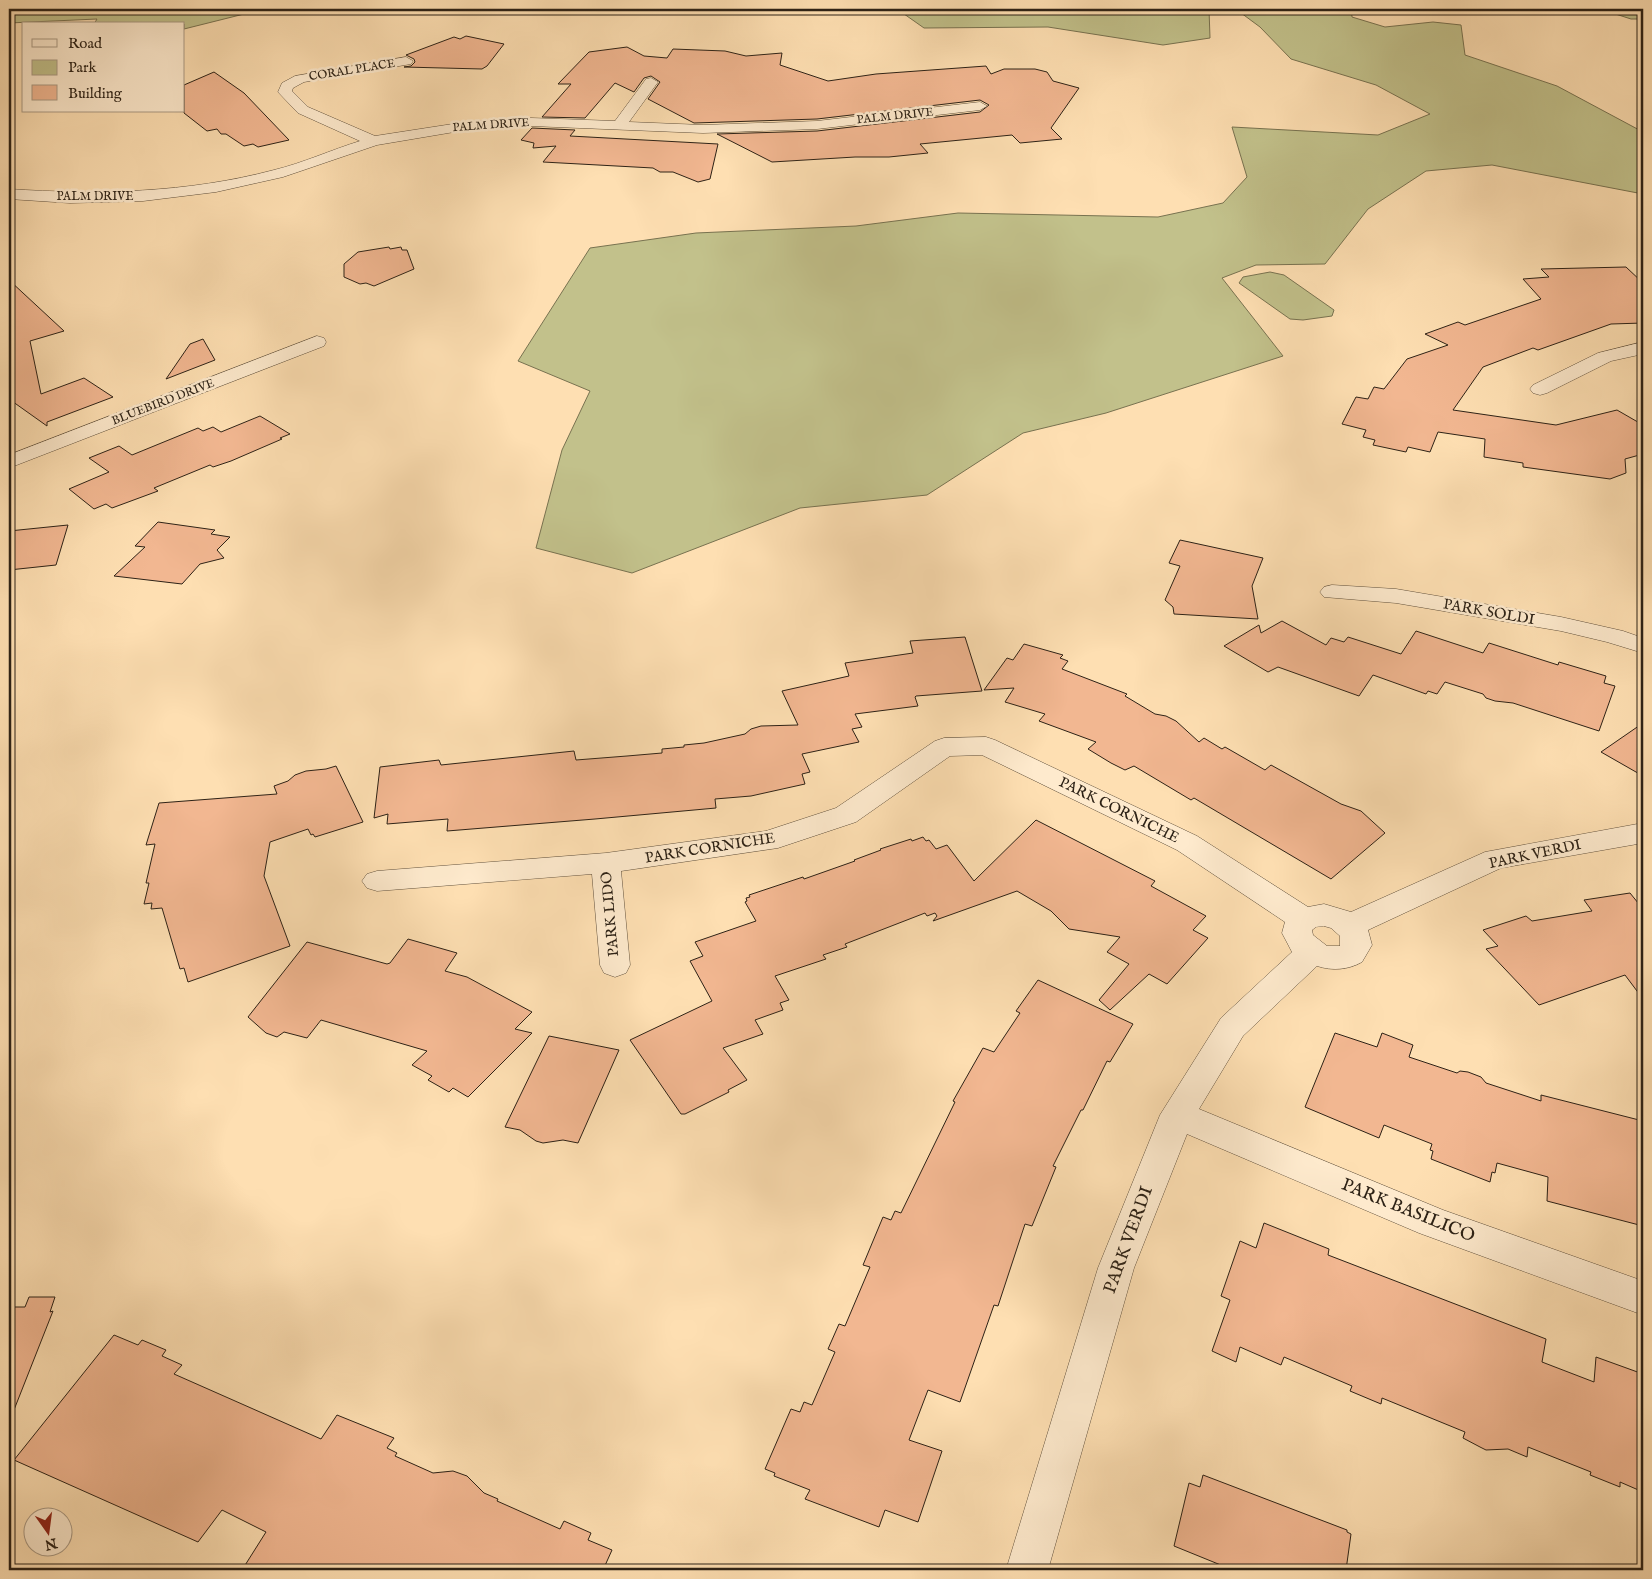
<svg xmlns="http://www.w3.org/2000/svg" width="1652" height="1579" font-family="'IM FELL English',serif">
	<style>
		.green { fill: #c2c18b; stroke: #787250 }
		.building { fill: #f2b791; stroke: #2d2216 }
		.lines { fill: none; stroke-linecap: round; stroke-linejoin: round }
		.street-casing { stroke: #61513d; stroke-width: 1 }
		.street { fill: #feeacd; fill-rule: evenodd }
		.labels { text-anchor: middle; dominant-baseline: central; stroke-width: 5; stroke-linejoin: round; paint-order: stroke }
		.far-street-label { font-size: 12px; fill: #2d2216; stroke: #feeacd }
		.street-label { font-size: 15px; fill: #2d2216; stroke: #feeacd }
		.near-street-label { font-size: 18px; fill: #2d2216; stroke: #feeacd }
	</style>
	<rect width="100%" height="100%" fill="#fedfb2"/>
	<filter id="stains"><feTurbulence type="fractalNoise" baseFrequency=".004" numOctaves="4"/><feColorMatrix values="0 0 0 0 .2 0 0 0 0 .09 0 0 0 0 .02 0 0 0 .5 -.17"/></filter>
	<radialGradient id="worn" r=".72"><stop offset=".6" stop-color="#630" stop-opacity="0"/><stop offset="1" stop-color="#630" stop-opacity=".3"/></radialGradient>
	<g class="green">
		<polygon points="9,9 324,9 256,11 184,29 184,24 94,24 97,19 9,23"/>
		<polygon points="897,9 1209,9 1210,38 1163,45 1048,27 924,28"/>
		<polygon points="1239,9 1351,9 1352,17 1385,27 1433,22 1461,25 1465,55 1557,86 1643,132 1643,194 1492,165 1426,171 1368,209 1325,264 1256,265 1222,278 1283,356 1106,413 1023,433 927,495 800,508 632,573 536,548 562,450 590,391 518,361 590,248 696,233 856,226 958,213 1158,217 1223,203 1247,177 1232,127 1378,135 1430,114 1376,85 1291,59 1260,27 1237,10"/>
		<polygon points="1600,9 1643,9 1643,19 1631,19"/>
		<polygon points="1270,272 1284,275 1334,310 1332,316 1303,320 1290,319 1239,283 1243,277"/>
	</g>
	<g class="building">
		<polygon points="466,36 504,44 487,66 482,69 404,67 411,66 415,62 414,59 406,55 454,37 460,39"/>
		<polygon points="627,47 644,56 667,58 673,49 725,51 746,56 782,53 780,65 828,81 876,74 986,66 991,74 1004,69 1035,69 1047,72 1053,81 1079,88 1051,128 1062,139 1020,143 1012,135 920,144 928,153 889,157 855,157 772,162 717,134 817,131 980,112 989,105 980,100 817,119 694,123 648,99 660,82 651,76 644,78 634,92 615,83 585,118 542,117 571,84 558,84 589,52"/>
		<polygon points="214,72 244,93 289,140 258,147 253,144 244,146 226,134 221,134 217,129 207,131 184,113 184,85"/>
		<polygon points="532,128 575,130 570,136 718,144 710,179 698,182 673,172 660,172 653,168 543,162 556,146 533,148 534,143 521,140"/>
		<polygon points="389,247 390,249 401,247 402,250 407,250 414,269 374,286 366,283 360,284 344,277 344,264 358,252"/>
		<polygon points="1626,267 1643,283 1643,323 1611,324 1538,350 1533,348 1483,367 1453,410 1556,425 1617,410 1643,425 1643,454 1625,459 1626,473 1610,479 1523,467 1523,463 1484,457 1485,439 1438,432 1430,452 1408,447 1406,452 1373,445 1375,440 1363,437 1366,430 1342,424 1356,397 1368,399 1374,387 1384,389 1407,359 1448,345 1425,334 1458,322 1465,325 1541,299 1523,279 1549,277 1541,269"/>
		<polygon points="9,280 64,331 30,341 41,394 84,378 113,397 47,422 47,426 9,399"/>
		<polygon points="203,339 215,360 166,379 190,344"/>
		<polygon points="260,416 290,434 280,438 282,439 231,461 213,467 210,465 154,488 158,491 112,508 106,504 94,509 69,489 109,472 89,458 119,446 132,455 198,428 203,431 213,427 221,432"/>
		<polygon points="158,522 215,530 211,534 230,537 217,550 224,558 200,564 182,584 114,576 145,547 135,546"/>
		<polygon points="68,525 56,565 9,570 9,531"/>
		<polygon points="1180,540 1263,558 1252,586 1258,619 1174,614 1173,607 1165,600 1180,566 1169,563"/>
		<polygon points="1282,621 1326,645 1331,638 1344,642 1348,637 1401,654 1416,631 1483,653 1489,643 1558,665 1559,662 1606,676 1604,683 1615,686 1599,731 1513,703 1495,701 1486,698 1483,694 1445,682 1437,694 1428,691 1426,694 1373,675 1359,696 1278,667 1268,672 1224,646 1259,625 1261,633"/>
		<polygon points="965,637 982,691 916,696 915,697 918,706 855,714 862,727 852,729 859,742 802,754 810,772 802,774 805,784 751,796 715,799 716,808 595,819 447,831 448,819 387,824 388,814 374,818 380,767 439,760 441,765 574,751 576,760 627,756 662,753 662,749 684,747 684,745 704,743 745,734 751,729 761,726 798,725 782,691 849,676 845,663 913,653 910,641"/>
		<polygon points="1024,644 1063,655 1060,658 1068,661 1062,669 1127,694 1125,696 1155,714 1166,716 1176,721 1199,742 1204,738 1222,749 1225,747 1265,770 1271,765 1341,804 1361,811 1385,833 1331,879 1194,798 1191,800 1134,766 1125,770 1111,763 1088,749 1096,742 1039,721 1045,714 1005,702 1014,688 984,690 1007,658 1013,660"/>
		<polygon points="1643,723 1643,776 1601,752"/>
		<polygon points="336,766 363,822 315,837 313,834 311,835 308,829 270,842 264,876 290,946 188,982 184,968 180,969 162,908 151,909 152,903 144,904 149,883 146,883 155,844 146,845 159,803 277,794 274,786 288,781 295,775 306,771 326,769"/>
		<polygon points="1036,820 1155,881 1151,886 1206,916 1193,930 1208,938 1167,984 1149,974 1110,1010 1099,1000 1129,964 1107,952 1120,937 1069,929 1051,911 1017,891 933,921 937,916 935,913 927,916 925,913 845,944 847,947 823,955 826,959 775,976 789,1000 780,1003 783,1010 755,1020 763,1034 723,1048 747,1080 728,1090 729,1092 685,1114 681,1114 630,1040 712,1001 690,961 703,956 695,942 756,921 745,902 747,901 746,898 750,897 749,895 803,877 804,879 855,861 854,860 881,850 880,849 911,839 912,841 923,837 926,841 929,840 936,849 947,845 974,881"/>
		<polygon points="1630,893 1643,909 1643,999 1625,975 1539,1005 1486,949 1498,946 1483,930 1526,916 1532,921 1592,911 1584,900"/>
		<polygon points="408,939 457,953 445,971 467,977 532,1012 515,1029 532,1033 468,1097 453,1088 449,1092 428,1080 432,1076 412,1065 427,1051 321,1020 307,1038 284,1032 277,1037 266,1033 248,1017 307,942 387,964 390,963"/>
		<polygon points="1038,980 1133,1024 1110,1062 1107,1061 1083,1110 1081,1110 1053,1166 1056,1167 1032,1226 1025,1224 998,1306 994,1305 960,1402 928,1390 909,1440 942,1451 918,1522 885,1510 879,1527 805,1499 810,1490 774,1476 775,1473 765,1469 791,1409 800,1412 804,1402 812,1405 835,1352 828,1349 839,1324 845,1326 870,1267 863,1265 883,1217 891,1220 895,1211 901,1213 955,1102 953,1101 983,1048 994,1052 1020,1013 1016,1011"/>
		<polygon points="1335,1033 1377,1047 1382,1033 1413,1045 1409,1057 1457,1073 1460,1071 1468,1072 1481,1077 1486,1083 1541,1101 1541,1095 1643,1121 1643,1226 1547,1201 1548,1177 1497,1163 1495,1173 1492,1172 1490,1182 1431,1159 1433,1151 1430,1150 1432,1144 1384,1125 1379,1138 1305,1107"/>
		<polygon points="549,1036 619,1050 578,1143 563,1140 543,1143 536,1141 520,1130 505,1127"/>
		<polygon points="1264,1223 1329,1249 1328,1255 1546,1339 1542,1362 1594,1382 1596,1357 1643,1374 1643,1492 1620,1482 1620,1487 1590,1475 1591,1472 1528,1447 1527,1457 1508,1449 1486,1450 1480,1447 1463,1438 1465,1432 1382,1398 1381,1404 1350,1391 1352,1386 1284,1357 1281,1365 1240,1347 1236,1362 1212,1351 1230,1300 1221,1296 1240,1241 1256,1248"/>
		<polygon points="29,1297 55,1297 50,1312 53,1311 10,1420 9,1307 25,1307"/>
		<polygon points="114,1335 138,1345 142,1340 166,1350 162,1356 182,1365 174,1374 321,1439 337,1415 394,1438 387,1448 397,1453 395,1456 433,1473 453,1471 467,1476 484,1493 498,1499 497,1501 560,1529 564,1521 591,1533 588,1540 612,1550 603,1570 242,1570 266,1532 222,1510 198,1542 14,1460"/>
		<polygon points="1203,1475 1347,1530 1347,1532 1351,1534 1346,1570 1233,1570 1174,1546 1189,1483 1200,1487"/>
	</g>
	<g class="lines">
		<g class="street-casing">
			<g id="street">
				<path d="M406,57l7,4 -2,3 -107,18 -11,6 -1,3 16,16 67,29 97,-15 59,-3 84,3 31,-42 5,-1 7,4 -29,40 74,3 114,-4 163,-19 7,4 -7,4 -163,19 -114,4 -172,-7 -59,3 -95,16 -94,32 -67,15 -73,9 -73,2 -61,-4v-10c89,6 178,4 265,-19 29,-7 57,-20 86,-29l-62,-28 -20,-21 4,-9 13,-7z"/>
				<polygon points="317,336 324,338 326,342 324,346 9,468 9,455"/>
				<polygon points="1643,342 1643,354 1611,361 1547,393 1540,395 1533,393 1530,389 1533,385 1598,353"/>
				<polygon points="1332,585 1396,589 1561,617 1623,631 1643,638 1643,653 1607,642 1561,631 1396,603 1324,597 1320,592 1324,587"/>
				<path d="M986,737l9,3 202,96 111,71 16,-3 27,8 134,-60 158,-29v20l-142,25 -133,62 4,15 -10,17c-14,8 -30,9 -45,4l-74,70 -44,73 244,101 200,71v34l-224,-82 -232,-99 -53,134 -86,302h-42l92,-302 62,-153 61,-97 71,-66 -10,-19 3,-11 -108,-72 -195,-95 -32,1 -94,66 -78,26 -157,23 9,94 -4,8 -11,4 -11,-4 -4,-8 -8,-91 -215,17 -10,-3 -5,-7 5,-7 10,-3 229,-18 160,-22 70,-23 99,-67 9,-3zM1324,926l7,2 9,8v10h-13l-14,-11 -1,-5 4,-3z"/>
			</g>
		</g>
		<use href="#street" class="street"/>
	</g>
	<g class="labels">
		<g class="far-street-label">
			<text transform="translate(352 70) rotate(-9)">CORAL PLACE</text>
			<text transform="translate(895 116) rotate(-6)">PALM DRIVE</text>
			<text transform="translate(491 125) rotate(-4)">PALM DRIVE</text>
			<text x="95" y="196">PALM DRIVE</text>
			<text transform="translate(163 402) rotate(-21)">BLUEBIRD DRIVE</text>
		</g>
		<g class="street-label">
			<text transform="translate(1489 612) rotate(10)">PARK SOLDI</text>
			<text transform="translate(1119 810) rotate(26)">PARK CORNICHE</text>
			<text transform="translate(710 848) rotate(-9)">PARK CORNICHE</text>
			<text transform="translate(1535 854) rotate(-12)">PARK VERDI</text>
			<text transform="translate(610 914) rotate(-95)">PARK LIDO</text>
		</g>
		<g class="near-street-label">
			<text transform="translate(1408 1211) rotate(22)">PARK BASILICO</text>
			<text transform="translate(1129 1240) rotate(-70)">PARK VERDI</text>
		</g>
	</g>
	<rect width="1652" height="1579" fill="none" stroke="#fedfb2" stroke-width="30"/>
	<rect x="10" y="10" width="1632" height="1559" fill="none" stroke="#2d2216" stroke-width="2.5"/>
	<rect x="15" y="15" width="1622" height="1549" fill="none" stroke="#2d2216"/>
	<rect x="22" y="22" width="162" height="90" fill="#feeacd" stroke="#aa9a84"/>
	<rect x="32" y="39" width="25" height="8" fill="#feeacd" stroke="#aa9a84"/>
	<text x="68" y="48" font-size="15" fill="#2d2216">Road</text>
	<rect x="32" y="60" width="25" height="15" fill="#c2c18b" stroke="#aa9a84"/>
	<text x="68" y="72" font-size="15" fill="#2d2216">Park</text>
	<rect x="32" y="85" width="25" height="15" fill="#f2b791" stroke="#aa9a84"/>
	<text x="68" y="98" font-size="15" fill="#2d2216">Building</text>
	<g transform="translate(48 1532) rotate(166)"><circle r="24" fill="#feeacd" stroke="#aa9a84"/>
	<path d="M0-4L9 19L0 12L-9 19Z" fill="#8f2418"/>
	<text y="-8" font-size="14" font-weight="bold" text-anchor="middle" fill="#2d2216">N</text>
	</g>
	<rect width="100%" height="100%" filter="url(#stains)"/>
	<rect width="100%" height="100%" fill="url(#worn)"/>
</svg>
